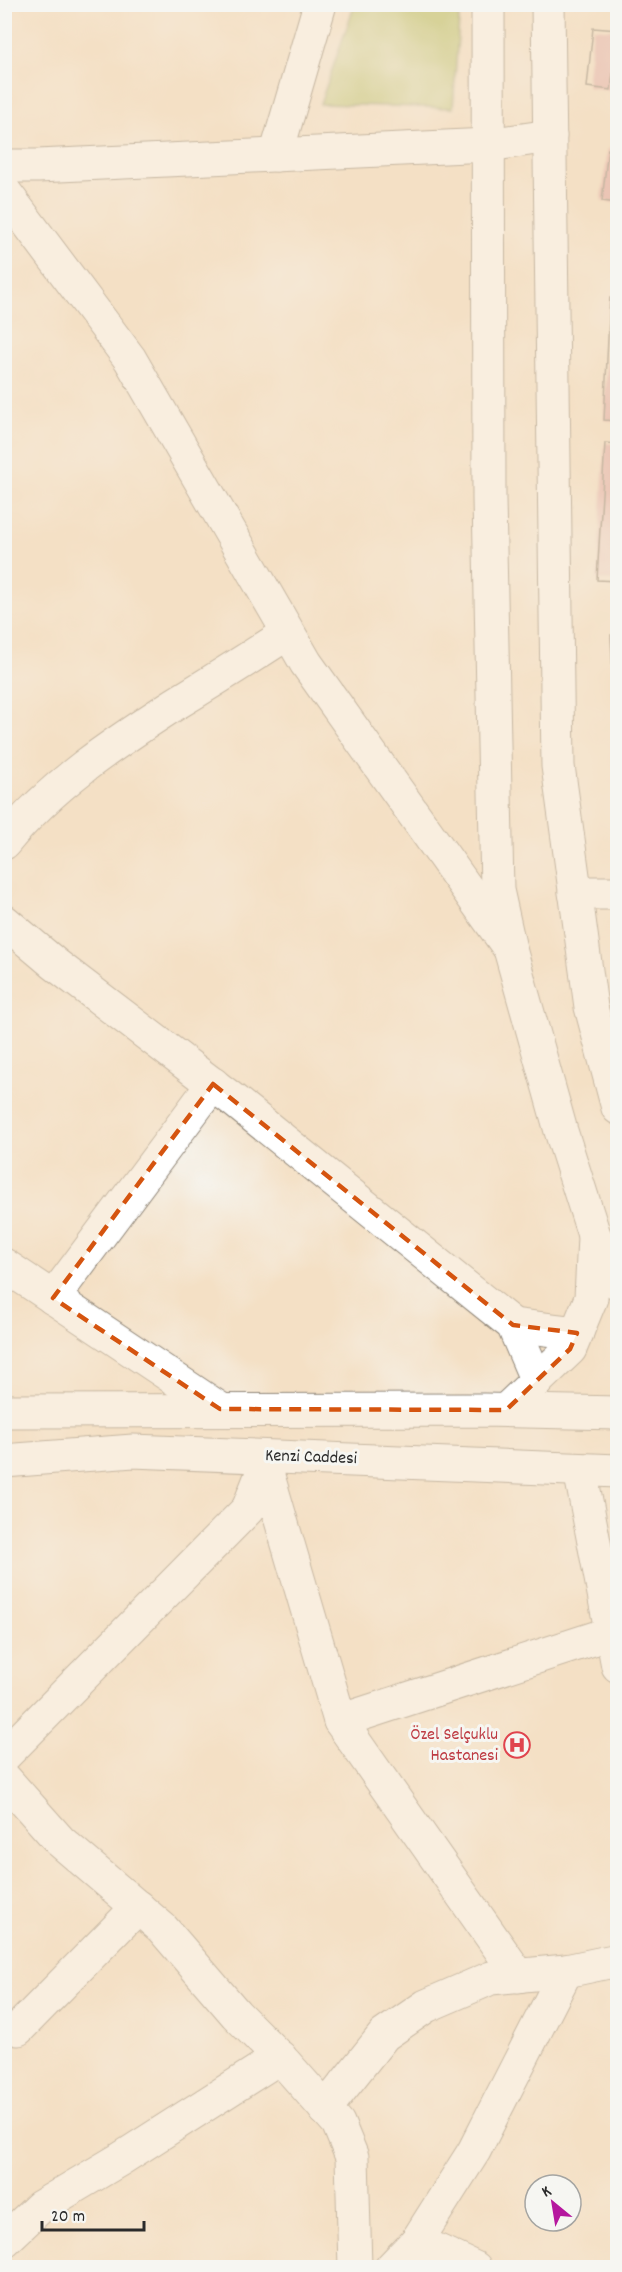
<svg xmlns="http://www.w3.org/2000/svg" width="622" height="2272" font-family="Dekko,sans-serif">
	<style>
		.park { fill: #b3c163; stroke: #6f7647; stroke-width: 1.5 }
		.building { fill: #e0a4a2 }
		.lines { fill: none; stroke-linecap: round; stroke-linejoin: round }
		.minor-casing { stroke: #908678; stroke-width: 35 }
		.major-casing { stroke: #908678; stroke-width: 35 }
		.minor { stroke: #fff; stroke-width: 33 }
		.major { stroke: #fff; stroke-width: 33 }
		.marked { fill: none; stroke: #d5540f; stroke-width: 4.5; stroke-dasharray: 12 8; stroke-linejoin: round }
		.labels { text-anchor: middle; dominant-baseline: central; stroke-width: 6; stroke-linejoin: round; paint-order: stroke }
		.street-label { font-size: 18px; fill: #2b2b2b; stroke: #f6f6f2 }
		.health-label { font-size: 18px; fill: #be3a42; stroke: #f6f6f2; text-anchor: end }
	</style>
	<rect width="100%" height="100%" fill="#f6f6f2"/>
	<filter id="ink" filterUnits="userSpaceOnUse"><feTurbulence type="fractalNoise" baseFrequency=".0167" numOctaves="2"/><feDisplacementMap in="SourceGraphic" scale="12" xChannelSelector="R" yChannelSelector="G"/><feConvolveMatrix kernelMatrix="1 2 1 2 8 2 1 2 1" color-interpolation-filters="sRGB"/></filter>
	<filter id="wash" filterUnits="userSpaceOnUse"><feTurbulence type="fractalNoise" baseFrequency=".008" numOctaves="4" result="noise"/><feDisplacementMap in="SourceGraphic" scale="24" xChannelSelector="R" yChannelSelector="G"/><feGaussianBlur stdDeviation="1.35" result="paint"/><feColorMatrix in="noise" values="0 0 0 0 0 0 0 0 0 0 0 0 0 0 0 0 0 1.4 0 .05"/><feComposite in="paint" operator="in"/></filter>
	<g filter="url(#wash)">
		<rect width="100%" height="100%" fill="#f4e0c5"/>
		<polygon class="park" points="355,4 460,5 453,108 320,104"/>
		<g id="blocks">
			<g class="building">
				<polygon points="593,28 618,30 611,90 587,87"/>
				<polygon points="608,149 618,150 618,203 602,201"/>
				<polygon points="616,253 618,253 618,274 614,273"/>
				<polygon points="610,298 618,298 618,421 604,420"/>
				<polygon points="605,443 618,444 618,581 597,580"/>
				<polygon points="611,635 618,635 618,755 616,755"/>
			</g>
		</g>
	</g>
	<g filter="url(#ink)">
		<use href="#blocks" fill-opacity="0" stroke="#908678" stroke-width="1.5"/>
		<g class="lines">
			<g class="minor-casing">
				<g id="minor">
					<polyline points="276,155 320,4"/>
					<polyline points="4,166 38,166 488,145 550,136"/>
					<polyline points="4,191 130,359 306,663 510,949"/>
					<path d="M4,843c48,-59 109,-99 171,-139 38,-23 76,-47 113,-71"/>
					<polyline points="575,893 618,893"/>
					<polyline points="4,921 55,964 232,1099 513,1325 537,1381"/>
					<polyline points="4,1265 220,1409"/>
					<polyline points="53,1298 213,1084"/>
					<polyline points="513,1325 577,1333"/>
					<polyline points="265,1466 340,1721 611,1633"/>
					<polyline points="580,1470 618,1666"/>
					<polyline points="340,1721 519,1976"/>
					<polyline points="4,1756 248,1509 265,1466"/>
					<polyline points="4,1778 60,1841 162,1928 236,2014 285,2063 338,2123 352,2157 355,2268"/>
					<polyline points="18,2029 138,1907"/>
					<polyline points="325,2109 384,2035 426,2006 491,1978 566,1971 618,1960"/>
					<polyline points="4,2241 40,2207 119,2160 280,2057"/>
					<polyline points="417,2241 475,2268"/>
					<polyline points="391,2268 417,2241 474,2151 566,1971"/>
				</g>
			</g>
			<g class="major-casing">
				<g id="major">
					<polyline points="488,4 489,499 497,890 510,949 561,1131 594,1235 618,1283"/>
					<polyline points="548,4 558,766 591,1007 618,1108"/>
					<polyline points="506,1410 570,1349 591,1298 594,1237"/>
					<polyline points="4,1411 484,1410 618,1413"/>
					<polyline points="4,1461 133,1451 618,1471"/>
				</g>
			</g>
			<use href="#minor" class="minor"/>
			<use href="#major" class="major"/>
		</g>
	</g>
	<path d="M0 0H622V2272H0ZM213,1084l300,241 64,8 -7,16 -64,61 -286,-1 -167,-111z" fill="#f4e0c5" fill-opacity=".55" fill-rule="evenodd"/>
	<path class="marked" d="M213,1084l300,241 64,8 -7,16 -64,61 -286,-1 -167,-111z"/>
	<defs>
		<g id="hospital-ring" transform="scale(1.35)"><circle r="9.5" fill="#f6f6f2" stroke="#e0444e" stroke-width="1.5"/><path d="M-5-5h3v3.5h4V-5h3V5h-3V1.5h-4V5h-3Z" fill="#e0444e"/></g>
	</defs>
	<g fill-rule="evenodd">
		<use href="#hospital-ring" x="517" y="1745"/>
	</g>
	<g class="labels">
		<g class="street-label">
			<text transform="translate(311 1458) rotate(2)">Kenzi Caddesi</text>
		</g>
		<g class="health-label">
			<text x="498" y="1735">Özel Selçuklu<tspan x="498" dy="21">Hastanesi</tspan></text>
		</g>
	</g>
	<rect width="622" height="2272" fill="none" stroke="#f6f6f2" stroke-width="24"/>
	<g transform="translate(553 2203) rotate(330)"><circle r="28" fill="#f6f6f2" stroke="#a5a5a2" stroke-width="1.5"/>
	<path d="M0-4.5L10 22L0 15L-10 22Z" fill="#b5179e"/>
	<text y="-9" font-size="16" font-weight="bold" text-anchor="middle" fill="#2b2b2b">K</text>
	</g>
	<path d="M42 2221v9h102v-9" fill="none" stroke="#2b2b2b" stroke-width="3"/>
	<text x="51" y="2221" font-size="18" fill="#2b2b2b" stroke="#f6f6f2" stroke-width="4.5" paint-order="stroke">20 m</text>
</svg>
